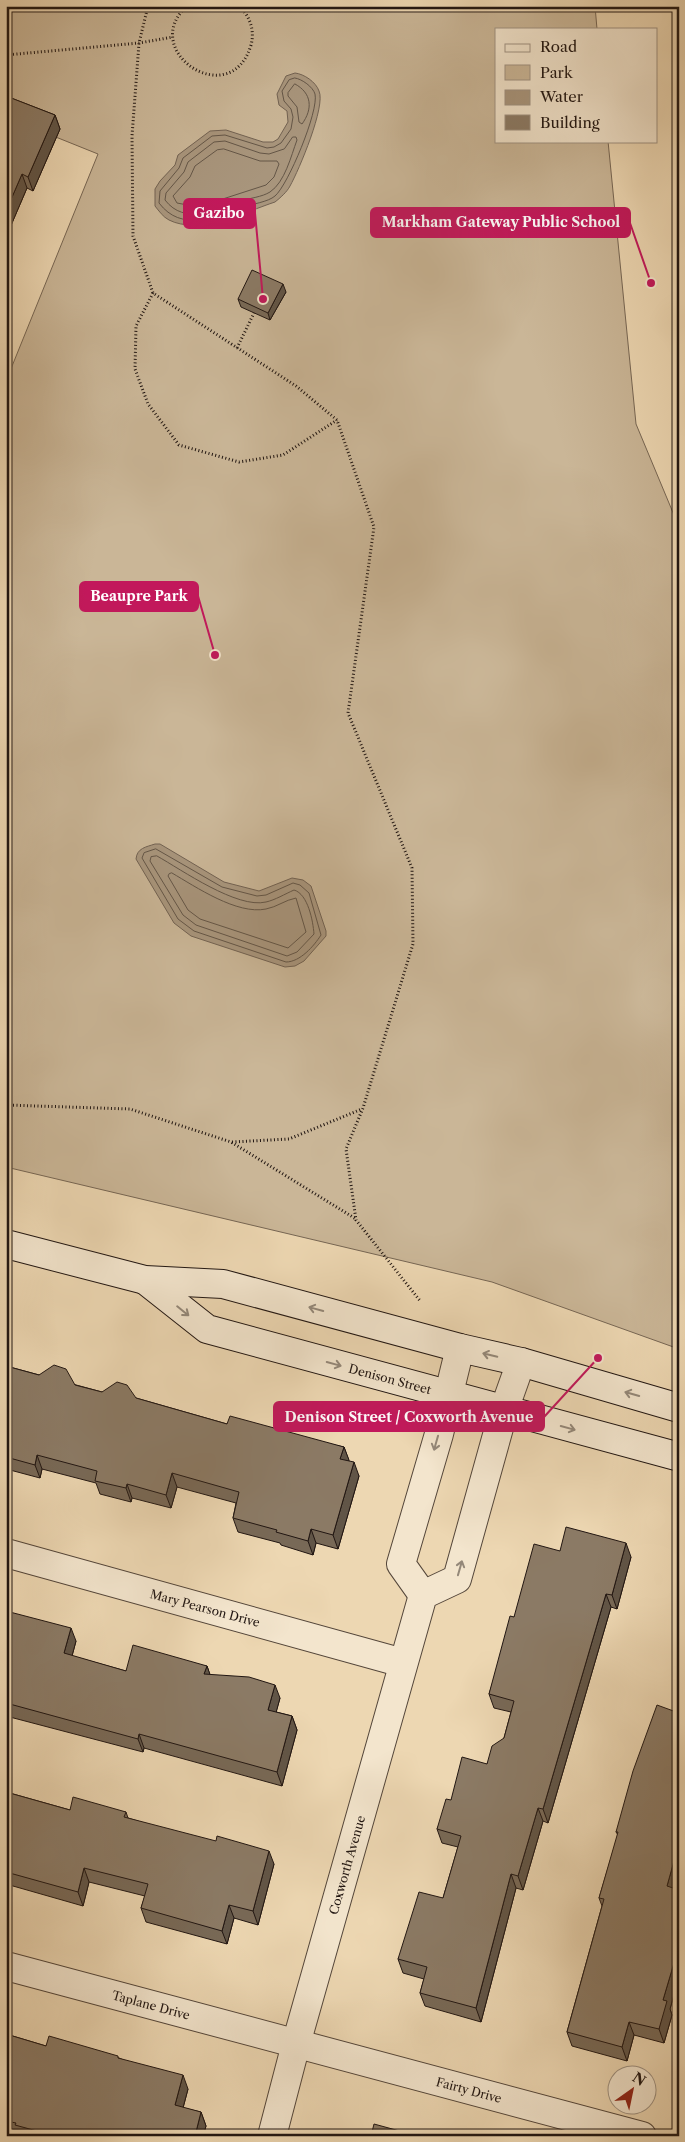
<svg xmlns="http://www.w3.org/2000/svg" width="685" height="2142" font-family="'Libre Caslon Text',serif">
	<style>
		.green { fill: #cab697; stroke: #766654 }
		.water { fill: #a8957c; stroke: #726252 }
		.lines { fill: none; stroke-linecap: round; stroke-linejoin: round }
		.shore { stroke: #645647; stroke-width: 1 }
		.street-casing { stroke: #54463a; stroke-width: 30 }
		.secondary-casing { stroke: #211612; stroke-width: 30 }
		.path { stroke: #211612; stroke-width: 3; stroke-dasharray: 1 2.5; stroke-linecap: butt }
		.street { stroke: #f3e5cd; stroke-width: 28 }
		.secondary { stroke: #f3e5cd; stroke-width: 28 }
		.wall { fill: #786957; stroke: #211612 }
		.shaded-wall { fill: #615547; stroke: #211612 }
		.building { fill: #8b7a65; stroke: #211612 }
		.oneway { stroke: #948879 }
		.labels { text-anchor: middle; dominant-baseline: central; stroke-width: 4; stroke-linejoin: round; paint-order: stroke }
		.street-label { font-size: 12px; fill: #211612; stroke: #f3e5cd }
		.leader { fill: none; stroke: #c2185b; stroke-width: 2 }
		.callout-dot { fill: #c2185b; stroke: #f3e5cd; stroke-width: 2 }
		.callout { fill: #c2185b; stroke: #c2185b; stroke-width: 2 }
		.callout-label { font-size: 14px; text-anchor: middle; font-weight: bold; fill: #fff }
	</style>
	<rect width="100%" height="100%" fill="#edd7b2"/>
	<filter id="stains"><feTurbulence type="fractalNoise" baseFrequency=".004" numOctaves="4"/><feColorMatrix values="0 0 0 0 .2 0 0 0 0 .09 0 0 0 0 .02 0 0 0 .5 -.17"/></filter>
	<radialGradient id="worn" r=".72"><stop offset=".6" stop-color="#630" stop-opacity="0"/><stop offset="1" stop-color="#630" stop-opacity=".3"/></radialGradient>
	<polygon class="green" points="13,6 595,6 597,29 496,29 496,141 608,141 636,424 679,527 679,1349 492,1282 6,1167 6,381 98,154 6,117 6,19"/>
	<g class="water">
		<path d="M295,73c9,1 21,9 24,18 7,15 -20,79 -29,95 -3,6 -10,12 -15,16 -30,10 -77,33 -106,18 -6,-3 -10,-9 -14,-14v-17l5,-8 15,-16 3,-10 32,-24 16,-1 37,12h10l5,-3 10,-17 -1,-11 -8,-6 -2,-11 9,-18z"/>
		<path d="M155,844h5l64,38 35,9 33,-13 11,2 8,6 15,45v5l-22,25 -9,5 -10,1 -94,-31 -17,-13 -38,-64c1,-11 10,-12 19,-15z"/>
	</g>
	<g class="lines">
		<g class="shore">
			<path d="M295,78c7,1 18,9 20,16 4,17 -27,91 -40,102 -7,6 -23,8 -32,11 -30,9 -61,26 -84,-4l1,-12 19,-23 4,-10 29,-22 13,-1 42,13 7,-1 7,-4 10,-14 2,-12 -2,-8 -7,-8 -2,-10 7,-11z"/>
			<path d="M295,84c17,9 18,25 7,40l-3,-2 -2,-15 -9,-11v-3z"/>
			<path d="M293,137h3l1,3c-6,16 -12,42 -27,52 -8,5 -20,6 -29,9 -26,8 -56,25 -76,-1l1,-7 18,-21 4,-10 26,-20 11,-1 35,12 9,1 15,-5z"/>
			<polygon points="224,149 260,161 277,161 279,164 274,177 266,185 198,207 177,203 173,196 190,177 195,166 217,150"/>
			<path d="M156,849l66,38 35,9 9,-1 27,-12 7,2 9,8 12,42c-7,11 -21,27 -35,27l-92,-31 -16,-12 -36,-61 2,-5z"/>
			<path d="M157,856c25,14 80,53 109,46 9,-2 19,-8 28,-12 14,4 19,31 20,44l-17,18 -10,4 -91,-31 -13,-10 -33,-54 1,-4z"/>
			<path d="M172,873c24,14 65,42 94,36 11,-2 19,-9 30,-11l10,34 -18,16 -88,-29 -12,-9 -20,-34 1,-2z"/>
		</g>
		<g class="street-casing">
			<g id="street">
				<polyline points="6,1553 403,1663"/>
				<polyline points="423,1595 401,1564 439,1434 460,1348"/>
				<polyline points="6,1966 642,2136"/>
				<polyline points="272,2136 296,2044 423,1595 457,1579 504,1410 521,1362"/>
			</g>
		</g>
		<g class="secondary-casing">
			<g id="secondary">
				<polyline points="6,1244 145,1280 223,1284 460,1348 521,1362 679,1408"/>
				<polyline points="145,1280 207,1329 676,1456 679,1455"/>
			</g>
		</g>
		<g class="path">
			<polyline points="148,6 139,43 132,136 133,236 153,293 296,386 337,420 374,527 348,713 412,868 413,944 363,1108 346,1149 356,1220 421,1302"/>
			<path d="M187,6c-50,45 44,107 64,39 4,-14 -1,-29 -12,-39"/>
			<polyline points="6,55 139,43 173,37"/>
			<polyline points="153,293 136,326 135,369 148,404 179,445 239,462 283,455 337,420"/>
			<polyline points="237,348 254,313"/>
			<polyline points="6,1105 130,1109 231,1142 356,1219"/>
			<polyline points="232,1142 289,1139 362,1109"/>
		</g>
		<use href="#street" class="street"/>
		<use href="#secondary" class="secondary"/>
	</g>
	<g class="wall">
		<polygon points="6,96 55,115 60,129 33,191 27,188 6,237"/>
		<polygon points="286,292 270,320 241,307 238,299"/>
		<polygon points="6,1366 102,1392 136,1398 227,1424 344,1447 349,1461 359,1476 338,1549 316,1543 313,1555 281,1545 280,1543 238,1532 233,1518 236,1503 177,1487 171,1508 132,1498 131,1502 100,1494 96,1483 42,1469 40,1478 10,1470 6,1468"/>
		<polygon points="560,1551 631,1557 617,1609 611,1607 548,1823 543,1821 523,1890 516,1888 481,2022 425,2006 420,1993 424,1979 403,1973 398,1959 443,1898 458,1847 442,1843 437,1829 451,1800 487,1764 504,1738 511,1712 494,1708 489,1694 514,1617"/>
		<polygon points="6,1611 76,1641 72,1656 126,1671 207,1666 210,1675 280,1698 276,1712 292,1716 297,1730 282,1786 144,1748 143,1752 6,1716"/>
		<polygon points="679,1713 679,1874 675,1888 679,1890 679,1977 670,2009 672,2015 664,2043 634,2035 627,2061 572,2046 567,2032 602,1906 599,1898 618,1835 616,1832"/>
		<polygon points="6,1792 70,1810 126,1812 128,1818 274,1864 258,1925 234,1918 227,1944 146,1922 141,1908 145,1896 89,1882 83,1906 6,1884"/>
		<polygon points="6,2034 46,2046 119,2058 188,2089 183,2108 201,2112 206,2126 203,2136 17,2136 6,2133"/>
	</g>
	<g class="shaded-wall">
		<polygon points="55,115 60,129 33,191 28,177"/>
		<polygon points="22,174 27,188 6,237 6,211"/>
		<polygon points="283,284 286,292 270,320 268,313"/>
		<polygon points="344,1447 349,1460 345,1472 340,1459"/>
		<polygon points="37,1455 42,1469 40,1478 35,1465"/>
		<polygon points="354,1462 359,1476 338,1549 333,1535"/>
		<polygon points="172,1473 177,1487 171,1508 166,1495"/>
		<polygon points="127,1484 132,1498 131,1502 126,1488"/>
		<polygon points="311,1529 316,1543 313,1555 308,1541"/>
		<polygon points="626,1543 631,1557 617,1609 612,1595"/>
		<polygon points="606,1594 611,1607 548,1823 543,1809"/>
		<polygon points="71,1628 76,1641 69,1667 64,1653"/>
		<polygon points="207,1666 212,1680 204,1674"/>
		<polygon points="275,1685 280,1698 273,1724 268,1710"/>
		<polygon points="292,1716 297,1730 282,1786 277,1772"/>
		<polygon points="139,1734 144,1748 143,1752 138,1739"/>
		<polygon points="538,1808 543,1821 523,1890 518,1876"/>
		<polygon points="679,1843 679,1874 672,1900 667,1886"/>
		<polygon points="269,1851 274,1864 258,1925 253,1911"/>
		<polygon points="84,1868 89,1882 83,1906 78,1892"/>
		<polygon points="511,1874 516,1888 481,2022 476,2008"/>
		<polygon points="229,1905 234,1918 227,1944 222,1931"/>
		<polygon points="679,1946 679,1977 670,2009 672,2015 664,2043 659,2029 663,2000"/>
		<polygon points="629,2022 634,2035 627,2061 622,2047"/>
		<polygon points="183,2075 188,2089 180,2119 175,2105"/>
		<polygon points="201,2112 206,2126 203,2136 195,2136"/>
	</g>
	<g class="building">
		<polygon points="6,96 55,115 28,177 22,174 6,211"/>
		<polygon points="252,270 283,284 268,313 238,299"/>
		<polygon points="54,1365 66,1369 75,1385 102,1392 117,1382 127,1385 136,1398 227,1424 230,1416 344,1447 340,1459 354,1462 333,1535 311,1529 308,1541 276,1532 277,1530 233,1518 239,1492 172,1473 166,1495 127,1484 126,1488 95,1481 97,1471 37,1455 35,1465 6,1457 6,1366 39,1375"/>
		<polygon points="566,1527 626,1543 612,1595 606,1594 543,1809 538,1808 518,1876 511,1874 476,2008 420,1993 427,1967 398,1959 419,1892 443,1898 461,1836 437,1829 446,1799 451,1800 462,1757 487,1764 492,1746 504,1738 514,1701 489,1694 510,1616 514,1617 534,1544 560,1551"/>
		<polygon points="6,1611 71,1628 64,1653 126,1671 133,1645 207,1666 204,1674 249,1677 275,1685 268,1710 292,1716 277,1772 139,1734 138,1739 6,1703"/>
		<polygon points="657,1705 679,1713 679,1843 667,1886 679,1890 679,1946 663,2000 667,2001 659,2029 629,2022 622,2047 567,2032 604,1899 599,1898 618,1832 616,1832 633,1771"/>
		<polygon points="6,1792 70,1810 73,1797 126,1812 124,1817 216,1841 217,1836 269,1851 253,1911 229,1905 222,1931 141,1908 148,1884 84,1868 78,1892 6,1872"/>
		<polygon points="6,2034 46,2046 49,2036 118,2056 118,2058 183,2075 175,2105 201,2112 195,2136 55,2136 15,2125 16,2123 6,2121"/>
		<polygon points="374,2124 418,2136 371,2136"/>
	</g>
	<defs><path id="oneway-shaft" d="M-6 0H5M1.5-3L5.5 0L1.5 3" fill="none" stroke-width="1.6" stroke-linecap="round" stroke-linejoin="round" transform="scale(1.25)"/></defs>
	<g class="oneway">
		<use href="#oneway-shaft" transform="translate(316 1309) rotate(-165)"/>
		<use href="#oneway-shaft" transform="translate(183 1311) rotate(39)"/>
		<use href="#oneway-shaft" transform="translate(490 1355) rotate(-167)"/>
		<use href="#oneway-shaft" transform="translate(334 1364) rotate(15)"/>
		<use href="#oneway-shaft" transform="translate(632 1394) rotate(-164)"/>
		<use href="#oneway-shaft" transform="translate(568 1428) rotate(15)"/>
		<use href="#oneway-shaft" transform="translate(436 1443) rotate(106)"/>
		<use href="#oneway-shaft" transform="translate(460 1568) rotate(-74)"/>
	</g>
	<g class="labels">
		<g class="street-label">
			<text transform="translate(390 1379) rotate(15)">Denison Street</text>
			<text transform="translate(205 1608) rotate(15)">Mary Pearson Drive</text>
			<text transform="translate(347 1865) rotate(-74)">Coxworth Avenue</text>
			<text transform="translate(151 2005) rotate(15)">Taplane Drive</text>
			<text transform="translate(469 2090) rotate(15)">Fairty Drive</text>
		</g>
	</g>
	<path class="leader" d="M263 299L255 213M651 283L630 223M215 655L198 596M598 1358L544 1417"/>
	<g class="callout-dot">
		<circle cx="263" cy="299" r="5"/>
		<circle cx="651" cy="283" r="5"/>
		<circle cx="215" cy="655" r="5"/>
		<circle cx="598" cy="1358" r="5"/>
	</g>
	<g class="callout">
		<rect x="184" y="199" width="71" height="29" rx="5"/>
		<rect x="371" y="208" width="259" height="29" rx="5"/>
		<rect x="80" y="582" width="118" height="29" rx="5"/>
		<rect x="274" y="1402" width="270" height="29" rx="5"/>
	</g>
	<g class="callout-label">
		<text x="219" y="218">Gazibo</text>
		<text x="501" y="227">Markham Gateway Public School</text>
		<text x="139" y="601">Beaupre Park</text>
		<text x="409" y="1422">Denison Street / Coxworth Avenue</text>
	</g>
	<rect width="685" height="2142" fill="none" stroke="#edd7b2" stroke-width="25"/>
	<rect x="8" y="8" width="670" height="2127" fill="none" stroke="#211612" stroke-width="2.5"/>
	<rect x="12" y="12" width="660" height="2117" fill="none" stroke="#211612"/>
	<rect x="495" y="28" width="162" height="115" fill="#f3e5cd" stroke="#9f9282"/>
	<rect x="505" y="44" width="25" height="8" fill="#f3e5cd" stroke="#9f9282"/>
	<text x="540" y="52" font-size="15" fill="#211612">Road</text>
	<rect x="505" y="65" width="25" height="15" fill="#cab697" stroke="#9f9282"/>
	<text x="540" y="78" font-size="15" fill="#211612">Park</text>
	<rect x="505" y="90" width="25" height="15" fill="#a8957c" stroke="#9f9282"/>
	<text x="540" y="102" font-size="15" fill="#211612">Water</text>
	<rect x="505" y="115" width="25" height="15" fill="#8b7a65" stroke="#9f9282"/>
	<text x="540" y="128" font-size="15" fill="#211612">Building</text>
	<g transform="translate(632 2090) rotate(33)"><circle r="24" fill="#f3e5cd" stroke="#9f9282"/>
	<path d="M0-4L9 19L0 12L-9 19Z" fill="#8f2418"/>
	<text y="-8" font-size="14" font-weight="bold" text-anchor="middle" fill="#211612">N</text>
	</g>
	<rect width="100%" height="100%" filter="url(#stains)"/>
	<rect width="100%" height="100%" fill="url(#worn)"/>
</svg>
